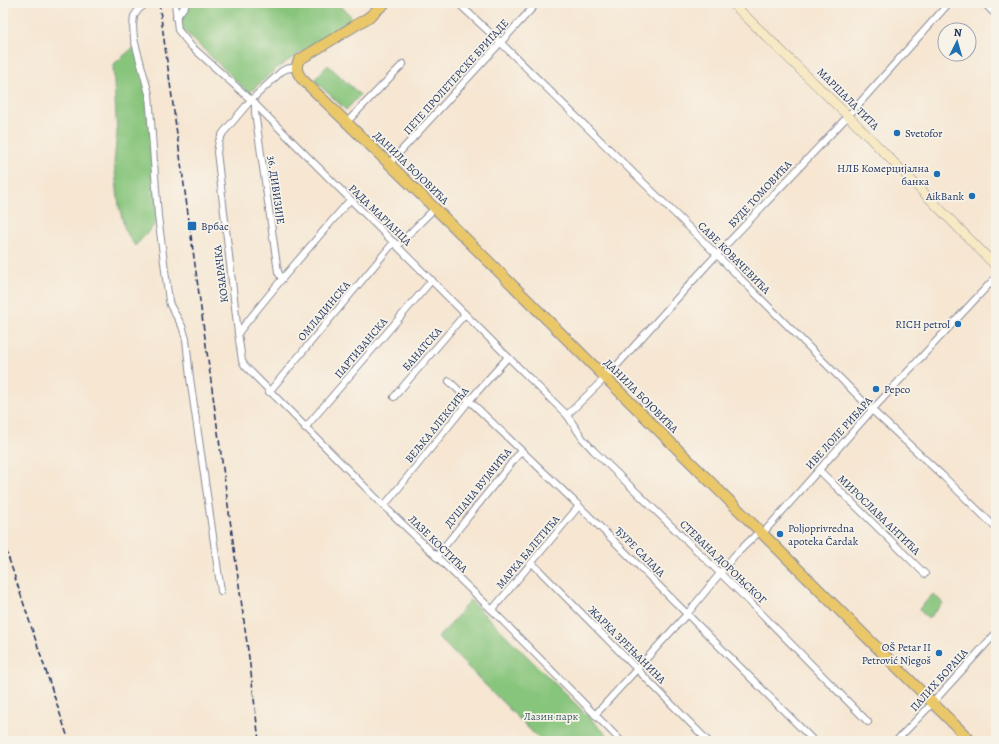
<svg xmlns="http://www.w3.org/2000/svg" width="999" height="744" font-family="Alegreya,serif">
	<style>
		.green { fill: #87c57c; stroke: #517a6d }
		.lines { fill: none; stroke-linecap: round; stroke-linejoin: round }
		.street-casing { stroke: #888a98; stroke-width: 8 }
		.secondary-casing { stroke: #888a98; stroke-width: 10 }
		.primary-casing { stroke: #888a98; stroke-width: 12 }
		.street { stroke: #fff; stroke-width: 6 }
		.secondary { stroke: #f7e9c3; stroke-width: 9 }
		.primary { stroke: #eac769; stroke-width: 10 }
		.rail { stroke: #1b2f5e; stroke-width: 1.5; stroke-dasharray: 6 3; stroke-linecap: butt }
		.poi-dot { fill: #1f6fb2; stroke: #f7f3e8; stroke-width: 1.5 }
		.labels { text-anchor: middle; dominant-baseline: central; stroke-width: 3.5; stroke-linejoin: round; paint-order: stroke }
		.street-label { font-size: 11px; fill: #1b2f5e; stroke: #f7f3e8 }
		.poi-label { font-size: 11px; fill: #1b2f5e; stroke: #f7f3e8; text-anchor: start }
		.park-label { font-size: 11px; fill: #3b5c67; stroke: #f7f3e8 }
	</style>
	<rect width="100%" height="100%" fill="#f7f3e8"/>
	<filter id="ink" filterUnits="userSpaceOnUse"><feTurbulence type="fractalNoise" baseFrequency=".025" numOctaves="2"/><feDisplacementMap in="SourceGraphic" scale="8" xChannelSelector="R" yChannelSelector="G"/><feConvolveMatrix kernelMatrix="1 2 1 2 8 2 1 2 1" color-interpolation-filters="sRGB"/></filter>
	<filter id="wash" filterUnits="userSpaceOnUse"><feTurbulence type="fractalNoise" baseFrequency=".012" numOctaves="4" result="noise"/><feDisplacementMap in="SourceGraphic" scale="16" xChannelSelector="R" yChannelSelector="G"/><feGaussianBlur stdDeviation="0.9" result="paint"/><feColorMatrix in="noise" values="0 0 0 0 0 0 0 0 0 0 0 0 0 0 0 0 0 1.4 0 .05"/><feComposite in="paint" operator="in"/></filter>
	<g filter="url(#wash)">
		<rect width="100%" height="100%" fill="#f6e6d2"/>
		<g class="green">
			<polygon points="189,3 338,3 353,18 277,68 249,93 180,27 179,17"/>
			<polygon points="135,46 147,82 159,220 135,246 125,230 119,206 114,163 117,134 113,65"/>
			<polygon points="328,65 360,95 346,110 314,80"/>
			<polygon points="933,594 943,603 928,619 919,609"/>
			<polygon points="470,600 596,724 613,741 541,741 438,637 451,624"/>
		</g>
	</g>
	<g filter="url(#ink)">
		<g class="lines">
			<g class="street-casing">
				<g id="street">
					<polyline points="147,3 139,9 134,16 133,26 134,39 149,94 158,216 169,301 170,305 182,326 186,339 190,378 221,591"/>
					<polyline points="175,3 178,30 191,46 251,100 508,357 567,415 583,439 594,451 752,604 868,722"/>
					<polyline points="458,3 500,42 709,247 872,410 944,477 996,528"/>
					<polyline points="984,3 996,15"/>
					<polyline points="176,18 187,3"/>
					<polyline points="296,67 286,69 282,71 251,100 223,133 219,141 217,152 238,333 242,361 245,366 384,506 492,610 621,741"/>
					<polyline points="255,103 255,112 278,272 282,279"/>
					<polyline points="347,122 403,64"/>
					<polyline points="389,164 537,3"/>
					<polyline points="398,245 435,208"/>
					<polyline points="238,333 282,279 350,200"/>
					<polyline points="449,381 579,506 814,741"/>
					<polyline points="269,392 394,242"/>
					<polyline points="394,397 465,314"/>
					<polyline points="567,415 610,373 708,264 848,116 949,3"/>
					<polyline points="305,428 432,280"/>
					<polyline points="819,470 925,574"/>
					<polyline points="384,506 469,401 508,357"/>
					<polyline points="763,533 872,410 996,277"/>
					<polyline points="436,557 521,451"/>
					<polyline points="532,563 708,741"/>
					<polyline points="492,610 579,506"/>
					<polyline points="595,715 688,613 734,556 760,531"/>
					<polyline points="896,741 927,709 996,633"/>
				</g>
			</g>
			<g class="secondary-casing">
				<polyline id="secondary" points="732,3 848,116 996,266"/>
			</g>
			<g class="primary-casing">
				<path id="primary" d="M385,3l-16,14 -70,43c-4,7 -2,12 2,18l152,148 518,515"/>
			</g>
			<use href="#street" class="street"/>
			<use href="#secondary" class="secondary"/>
			<use href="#primary" class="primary"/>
			<g class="rail">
				<polyline points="159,3 250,665 259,741"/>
				<polyline points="3,541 69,741"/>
			</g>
		</g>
	</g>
	<g class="poi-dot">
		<circle cx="897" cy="133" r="4"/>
		<circle cx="937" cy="174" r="4"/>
		<circle cx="972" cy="196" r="4"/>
		<rect x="187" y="221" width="10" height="10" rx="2"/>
		<circle cx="958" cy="324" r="4"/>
		<circle cx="876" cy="389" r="4"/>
		<circle cx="780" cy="534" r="4"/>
		<circle cx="939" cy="653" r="4"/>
	</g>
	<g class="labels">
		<g class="street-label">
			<text transform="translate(456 77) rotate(-48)">ПЕТЕ ПРОЛЕТЕРСКЕ БРИГАДЕ</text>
			<text transform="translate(848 99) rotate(45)">МАРШАЛА ТИТА</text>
			<text transform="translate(411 168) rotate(44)">ДАНИЛА БОЈОВИЋА</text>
			<text transform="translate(276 190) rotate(82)">36. ДИВИЗИЈЕ</text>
			<text transform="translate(760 194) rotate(-47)">БУДЕ ТОМОВИЋА</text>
			<text transform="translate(380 215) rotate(44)">РАДА МАРЈАНЦА</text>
			<text transform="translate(734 258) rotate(45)">САВЕ КОВАЧЕВИЋА</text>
			<text transform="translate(221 274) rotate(-97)">КОЗАРАЧКА</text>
			<text transform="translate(324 311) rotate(-50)">ОМЛАДИНСКА</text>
			<text transform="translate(361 348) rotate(-50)">ПАРТИЗАНСКА</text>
			<text transform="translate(422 349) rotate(-49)">БАНАТСКА</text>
			<text transform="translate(641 396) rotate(45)">ДАНИЛА БОЈОВИЋА</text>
			<text transform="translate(437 425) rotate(-51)">ВЕЉКА АЛЕКСИЋА</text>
			<text transform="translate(839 433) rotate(-48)">ИВЕ ЛОЛЕ РИБАРА</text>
			<text transform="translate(478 488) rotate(-51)">ДУШАНА ВУЈАЧИЋА</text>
			<text transform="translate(879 515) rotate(44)">МИРОСЛАВА АНТИЋА</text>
			<text transform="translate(438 544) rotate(44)">ЛАЗЕ КОСТИЋА</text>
			<text transform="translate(528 552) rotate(-50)">МАРКА БАЛЕТИЋА</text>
			<text transform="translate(640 552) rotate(45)">ЂУРЕ САЛАЈА</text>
			<text transform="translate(723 562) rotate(44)">СТЕВАНА ДОРОЊСКОГ</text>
			<text transform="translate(627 645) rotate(45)">ЖАРКА ЗРЕЊАНИНА</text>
			<text transform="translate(939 680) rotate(-48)">ПАЛИХ БОРАЦА</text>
		</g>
		<g class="poi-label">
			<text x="905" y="133">Svetofor</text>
			<text x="929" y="168" text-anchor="end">НЛБ Комерцијална<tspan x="929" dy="13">банка</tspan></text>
			<text x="964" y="196" text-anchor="end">AikBank</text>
			<text x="201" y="226">Врбас</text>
			<text x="950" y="324" text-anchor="end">RICH petrol</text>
			<text x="884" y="389">Pepco</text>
			<text x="788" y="528">Poljoprivredna<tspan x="788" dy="13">apoteka Čardak</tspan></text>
			<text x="931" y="647" text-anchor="end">OŠ Petar II<tspan x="931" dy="13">Petrović Njegoš</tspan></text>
		</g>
		<g class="park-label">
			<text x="551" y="716">Лазин парк</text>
		</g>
	</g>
	<rect width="999" height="744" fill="none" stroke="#f7f3e8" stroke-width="16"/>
	<g transform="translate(957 42) rotate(5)"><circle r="19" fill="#f7f3e8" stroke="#9fa5b1"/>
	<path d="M0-3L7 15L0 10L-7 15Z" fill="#1f6fb2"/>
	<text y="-6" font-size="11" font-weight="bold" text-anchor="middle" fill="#1b2f5e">N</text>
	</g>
</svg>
